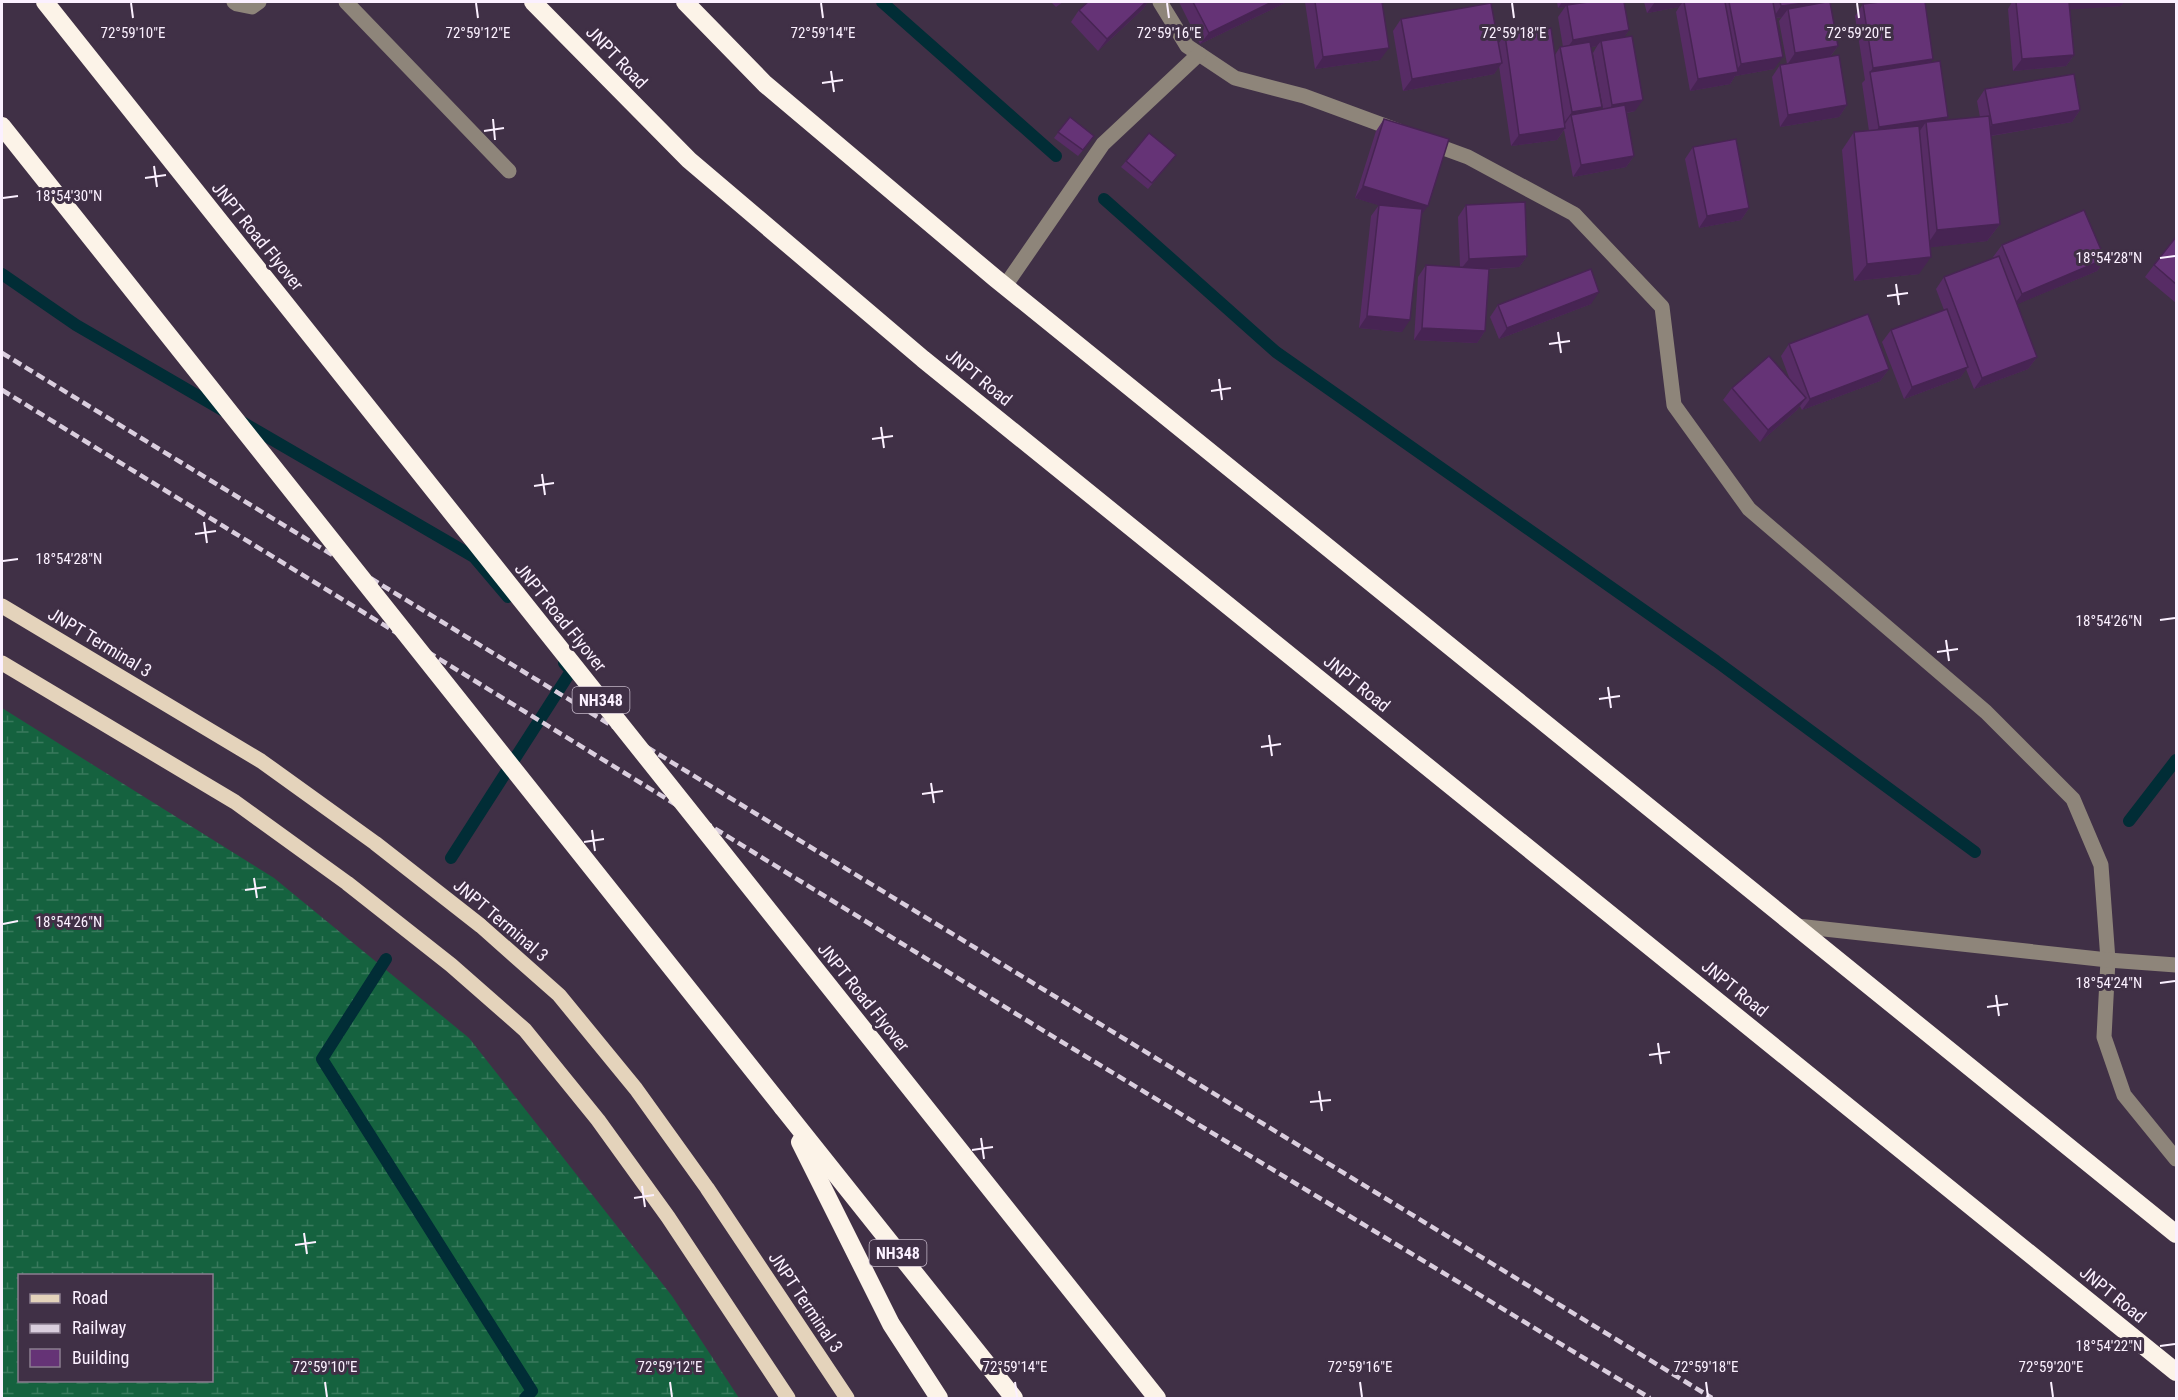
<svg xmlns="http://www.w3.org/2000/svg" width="2178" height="1400" font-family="'Roboto Condensed',sans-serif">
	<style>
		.wetland { fill: url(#wetland-marsh); fill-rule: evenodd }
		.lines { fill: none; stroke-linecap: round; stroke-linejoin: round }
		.stream { stroke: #012d36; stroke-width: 12 }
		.minor { stroke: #8e857a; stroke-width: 15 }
		.major { stroke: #e4d3bb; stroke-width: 15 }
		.highway { stroke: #fcf3e8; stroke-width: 18 }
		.rail { stroke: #dacede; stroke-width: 4.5; stroke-dasharray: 9 4.5; stroke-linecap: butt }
		.highway-bridge { stroke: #fcf3e8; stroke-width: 18 }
		.wall { fill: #572c65; fill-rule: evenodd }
		.shaded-wall { fill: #472453 }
		.building { fill: #653376; stroke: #472453; stroke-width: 1.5 }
		.ticks { fill: none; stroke: #fbf0ff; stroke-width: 2 }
		.labels { text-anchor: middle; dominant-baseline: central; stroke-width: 6; stroke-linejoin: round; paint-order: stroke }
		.shield { fill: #403046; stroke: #c3b6c8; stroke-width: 1.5 }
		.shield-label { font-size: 16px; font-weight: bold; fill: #fbf0ff }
		.street-label { font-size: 18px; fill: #fbf0ff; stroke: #403046 }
		.ticks-label { font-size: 15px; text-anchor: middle; fill: #fbf0ff; stroke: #403046; stroke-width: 6; stroke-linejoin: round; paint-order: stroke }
	</style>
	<defs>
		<pattern id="wetland-marsh" width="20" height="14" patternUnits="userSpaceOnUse" patternTransform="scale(1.5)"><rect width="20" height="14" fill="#15623f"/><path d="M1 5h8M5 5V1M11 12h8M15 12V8" fill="none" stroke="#38795c"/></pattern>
	</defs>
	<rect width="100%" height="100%" fill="#403046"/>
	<path class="wetland" d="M2,708l272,170 195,160 203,258 67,102h-737zM20,1276h192v104h-192z"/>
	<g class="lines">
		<g class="stream">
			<polyline points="882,2 1056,156"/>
			<polyline points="1104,199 1276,352 1716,661 1975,852"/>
			<polyline points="2,274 76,325 224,411"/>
			<polyline points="242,422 474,557 508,597"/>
			<polyline points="2129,821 2176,760"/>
			<polyline points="451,858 571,671 564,663"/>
			<polyline points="386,959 322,1059 532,1391 525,1398"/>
		</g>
		<g class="minor">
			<polyline points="234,2 237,4 252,7 259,2"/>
			<polyline points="346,2 509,171"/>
			<polyline points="1160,2 1187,46 1235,78 1304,96 1399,131"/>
			<polyline points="1427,142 1468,157 1574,214 1662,307 1674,405 1749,509 1986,712 2073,799 2101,865 2108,960 2104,1037 2124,1095 2176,1159"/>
			<polyline points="1005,286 1103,144 1199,54"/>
			<polyline points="1797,926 2108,960 2176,965"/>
		</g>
		<g class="major">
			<polyline points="2,606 261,761 375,843 481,926 559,995 636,1089 707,1188 847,1398"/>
			<polyline points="2,663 235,802 347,883 451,965 525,1030 598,1120 668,1217 788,1398"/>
		</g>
		<g class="highway">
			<polyline points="533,2 689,160 923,359 2176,1372"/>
			<polyline points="685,2 765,84 995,278 2176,1234"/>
			<polyline points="783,1108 1014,1398"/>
			<polyline points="800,1142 891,1324 939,1398"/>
		</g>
		<g class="rail">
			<polyline points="2,353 1712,1398"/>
			<polyline points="2,390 1057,1039 1650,1398"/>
		</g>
		<g class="highway-bridge">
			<polyline points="45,2 1157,1398"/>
			<polyline points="2,126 783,1108"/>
		</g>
	</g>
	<g class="wall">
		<polygon points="1051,2 1063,2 1056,7"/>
		<polygon points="1088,2 1148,2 1143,9 1098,51 1071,22 1079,10"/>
		<polygon points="1179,2 1287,2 1200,44"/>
		<polygon points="1305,2 1382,2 1380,60 1315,69"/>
		<path d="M1557,2h67l5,28 -5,7 11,74 -8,2 7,43 -8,11 -53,10 -9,-47 -7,10 -46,6 -12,-80 -5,8 -91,17 -10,-60 8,-12 97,25 7,-9 50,20 5,-8h3l-5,-30 7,-10 -7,1zM1597,46l-4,7 10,56 -3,1 -9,-63z"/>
		<polygon points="1644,2 1830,2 1838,46 1830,57 1847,105 1839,117 1780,127 1772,77 1780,65 1787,64 1779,21 1782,17 1776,18 1774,69 1735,76 1730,84 1690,91 1676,12 1679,7 1647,13"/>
		<polygon points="2011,2 2124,2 2121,6 2070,9 2074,55 2066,66 2013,71 2008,9 2012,2"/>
		<polygon points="1863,4 1931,62 1948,117 1946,120 1980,117 1977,101 1985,89 2080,110 2072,122 1991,136 2000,224 1987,241 1930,247 1919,274 1854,281 1842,150 1854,132 1869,131 1862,83 1865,80 1855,16"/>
		<polygon points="1070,117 1090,142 1078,156 1054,138"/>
		<polygon points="1384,119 1421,215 1402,332 1359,328 1371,216 1379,205 1355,198 1376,131"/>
		<polygon points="1693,147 1749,208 1741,220 1699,228 1685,159"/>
		<polygon points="1126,161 1171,161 1148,189 1121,167"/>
		<polygon points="1466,205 1527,256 1519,267 1489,269 1485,331 1477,343 1414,340 1418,277 1426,265 1460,267 1458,217"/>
		<polygon points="2176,237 2176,303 2145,277 2154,265"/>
		<polygon points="2002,245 2105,259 2097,271 2017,304 2037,357 2028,369 1974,389 1966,369 1960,378 1904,399 1882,342 1891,330 1944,310 1936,289 1944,277 1994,258 1993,257"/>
		<polygon points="1591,304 1499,339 1490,317 1498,305"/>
		<polygon points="1789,344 1889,369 1880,381 1802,410 1800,406 1797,410 1760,442 1723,400 1732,388 1790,380 1781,356"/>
	</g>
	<g class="shaded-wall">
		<polygon points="1146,2 1148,2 1143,9 1098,51 1107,39"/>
		<polygon points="1272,2 1287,2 1200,44 1209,33"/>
		<polygon points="1562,2 1604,2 1567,5 1565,7 1558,8"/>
		<polygon points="1655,2 1683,2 1679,7 1647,13"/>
		<polygon points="1813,2 1825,2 1788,9 1782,17 1773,18 1781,6"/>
		<polygon points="2071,2 2124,2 2121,6 2065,10"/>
		<polygon points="1629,30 1621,42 1601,41 1597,46 1564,52 1573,40"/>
		<polygon points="1838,46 1829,58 1787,65 1795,53"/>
		<polygon points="1389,48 1380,60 1315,69 1323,57"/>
		<polygon points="2074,55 2066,66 2013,71 2022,59"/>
		<polygon points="1783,57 1774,69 1735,76 1730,84 1690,91 1698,79 1735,72 1741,64"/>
		<polygon points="1933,59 1925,71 1870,72 1873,68"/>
		<polygon points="1502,63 1494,74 1403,91 1412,79"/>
		<polygon points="1643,100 1635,111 1604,117 1612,105"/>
		<polygon points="1847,105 1839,117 1780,127 1788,115"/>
		<polygon points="1602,107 1594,118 1571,115 1565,124 1563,124 1572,112"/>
		<polygon points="2080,110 2072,122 1983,137 1992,125"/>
		<polygon points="1948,117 1940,129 1926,122 1919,132 1870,139 1879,127"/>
		<polygon points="1565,128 1557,140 1511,146 1519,135"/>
		<polygon points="1634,156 1626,167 1573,177 1581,165"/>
		<polygon points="1363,186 1428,206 1419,218 1355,198"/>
		<polygon points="1749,208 1741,220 1699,228 1707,216"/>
		<polygon points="2000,224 1987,241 1925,248 1937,230"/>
		<polygon points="1527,256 1519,267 1460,270 1469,259"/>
		<polygon points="1931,257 1919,274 1854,281 1867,264"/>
		<polygon points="2105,259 2097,271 2013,306 2022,294"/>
		<polygon points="1599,292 1591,304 1499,339 1507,328"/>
		<polygon points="1367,316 1410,320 1402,332 1359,328"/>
		<polygon points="1422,328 1485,331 1477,343 1414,340"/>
		<polygon points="2037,357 2028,369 1974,389 1982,378"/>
		<polygon points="1968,367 1960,378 1904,399 1912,387"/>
		<polygon points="1889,369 1880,381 1802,410 1810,399"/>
		<polygon points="1806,398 1797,410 1760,442 1768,430"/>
	</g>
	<g class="building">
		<polygon points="1088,2 1146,2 1107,39 1079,10"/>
		<polygon points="1193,2 1272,2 1209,33"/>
		<polygon points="1315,2 1382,2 1389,48 1323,57"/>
		<polygon points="1588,2 1624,2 1629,30 1573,40 1567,5"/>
		<polygon points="1684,2 1725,2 1738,72 1698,79"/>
		<polygon points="1729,2 1773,2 1783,57 1741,64"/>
		<polygon points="1780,2 1813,2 1781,6"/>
		<polygon points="1826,2 1830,2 1838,46 1795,53 1788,9"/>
		<polygon points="1880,2 1925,2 1933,59 1873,68 1863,4"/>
		<polygon points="2016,2 2069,2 2074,55 2022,59"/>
		<polygon points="1491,3 1502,63 1412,79 1401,19"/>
		<polygon points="1551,28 1565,128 1519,135 1505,35"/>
		<polygon points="1632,36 1643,100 1612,105 1601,41"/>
		<polygon points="1590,42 1602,107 1572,112 1560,47"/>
		<polygon points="1839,55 1847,105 1788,115 1780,65"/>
		<polygon points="1940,61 1948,117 1879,127 1870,72"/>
		<polygon points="2074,74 2080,110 1992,125 1985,89"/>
		<polygon points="1625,105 1634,156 1581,165 1571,115"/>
		<polygon points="1989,116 2000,224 1937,230 1926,122"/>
		<polygon points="1070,117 1094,136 1083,150 1058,132"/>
		<polygon points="1384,119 1449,139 1428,206 1363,186"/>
		<polygon points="1919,126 1931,257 1867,264 1854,132"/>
		<polygon points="1149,133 1176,155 1152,183 1126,161"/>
		<polygon points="1736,139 1749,208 1707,216 1693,147"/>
		<polygon points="1525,202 1527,256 1469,259 1466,205"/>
		<polygon points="1379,205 1422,209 1410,320 1367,316"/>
		<polygon points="2084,210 2105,259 2022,294 2002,245"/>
		<polygon points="2176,237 2176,284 2154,265"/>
		<polygon points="1999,256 2037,357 1982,378 1944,277"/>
		<polygon points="1426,265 1489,269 1485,331 1422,328"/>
		<polygon points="1591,269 1599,292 1507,328 1498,305"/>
		<polygon points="1947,309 1968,367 1912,387 1891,330"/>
		<polygon points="1868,314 1889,369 1810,399 1789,344"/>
		<polygon points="1769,356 1806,398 1768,430 1732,388"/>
	</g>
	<path class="ticks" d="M131,3l2,15M476,3l2,15M821,3l2,15M1167,3l2,15M1512,3l2,15M1857,3l2,15M831,71l3,21M822,83l21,-3M493,119l2,21M484,131l20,-3M154,166l3,21M145,178l21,-3M3,198l15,-2M2160,258l15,-2M1896,284l3,21M1887,296l21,-3M1558,332l3,21M1549,344l21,-3M1219,379l3,21M1211,391l20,-3M881,427l3,21M872,439l21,-3M542,474l3,21M534,486l20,-3M204,522l3,21M195,534l21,-3M3,561l15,-2M2160,620l15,-2M1946,640l3,21M1937,652l21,-3M1608,687l3,21M1599,699l21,-3M1269,735l3,21M1261,747l20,-3M931,783l3,20M922,794l21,-3M592,830l3,21M584,842l20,-3M254,878l3,20M245,890l21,-3M3,924l15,-3M2160,983l15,-2M1996,995l3,21M1987,1007l21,-3M1658,1043l3,21M1649,1055l21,-3M1319,1091l3,20M1310,1102l21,-2M981,1138l3,21M972,1150l21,-3M642,1186l3,21M634,1198l20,-3M304,1233l3,21M295,1245l21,-3M2160,1346l15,-2M325,1382l2,15M670,1382l2,15M1015,1382l2,15M1360,1382l2,15M1706,1382l2,15M2051,1382l2,15"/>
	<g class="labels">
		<g class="shield">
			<rect x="572.5" y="687" width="57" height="26" rx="4.5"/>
			<rect x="869.5" y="1240" width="57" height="26" rx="4.5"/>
		</g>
		<g class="shield-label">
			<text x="601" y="700">NH348</text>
			<text x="898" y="1253">NH348</text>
		</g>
		<g class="street-label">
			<text transform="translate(617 57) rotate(46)">JNPT Road</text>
			<text transform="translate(258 236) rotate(51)">JNPT Road Flyover</text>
			<text transform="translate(979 377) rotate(39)">JNPT Road</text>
			<text transform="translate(561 617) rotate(51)">JNPT Road Flyover</text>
			<text transform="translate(100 642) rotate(31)">JNPT Terminal 3</text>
			<text transform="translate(1357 683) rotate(39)">JNPT Road</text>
			<text transform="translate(501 920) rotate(40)">JNPT Terminal 3</text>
			<text transform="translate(1735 988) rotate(39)">JNPT Road</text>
			<text transform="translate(864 997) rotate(51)">JNPT Road Flyover</text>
			<text transform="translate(2113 1294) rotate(39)">JNPT Road</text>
			<text transform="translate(806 1302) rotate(56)">JNPT Terminal 3</text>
		</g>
	</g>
	<g class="ticks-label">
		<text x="133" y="38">72°59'10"E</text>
		<text x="478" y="38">72°59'12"E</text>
		<text x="823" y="38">72°59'14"E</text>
		<text x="1169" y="38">72°59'16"E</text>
		<text x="1514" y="38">72°59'18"E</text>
		<text x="1859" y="38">72°59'20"E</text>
		<text x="69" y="201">18°54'30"N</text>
		<text x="2109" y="263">18°54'28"N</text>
		<text x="69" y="564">18°54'28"N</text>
		<text x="2109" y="626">18°54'26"N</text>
		<text x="69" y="927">18°54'26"N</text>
		<text x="2109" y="988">18°54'24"N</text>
		<text x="2109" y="1351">18°54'22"N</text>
		<text x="325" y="1372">72°59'10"E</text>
		<text x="670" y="1372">72°59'12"E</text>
		<text x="1015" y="1372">72°59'14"E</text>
		<text x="1360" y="1372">72°59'16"E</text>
		<text x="1706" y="1372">72°59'18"E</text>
		<text x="2051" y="1372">72°59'20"E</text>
	</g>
	<rect width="2178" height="1400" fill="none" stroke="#fbf0ff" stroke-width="6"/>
	<rect x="18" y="1274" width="195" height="108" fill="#403046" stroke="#8b7d90" stroke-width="1.5"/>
	<rect x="30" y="1294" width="30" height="9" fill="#e4d3bb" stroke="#8b7d90" stroke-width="1.5"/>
	<text x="72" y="1304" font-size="18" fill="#fbf0ff">Road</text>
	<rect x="30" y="1324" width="30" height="9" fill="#dacede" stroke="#8b7d90" stroke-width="1.5"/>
	<text x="72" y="1334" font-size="18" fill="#fbf0ff">Railway</text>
	<rect x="30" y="1349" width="30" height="18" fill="#653376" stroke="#8b7d90" stroke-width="1.5"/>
	<text x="72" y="1364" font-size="18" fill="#fbf0ff">Building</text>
</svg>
